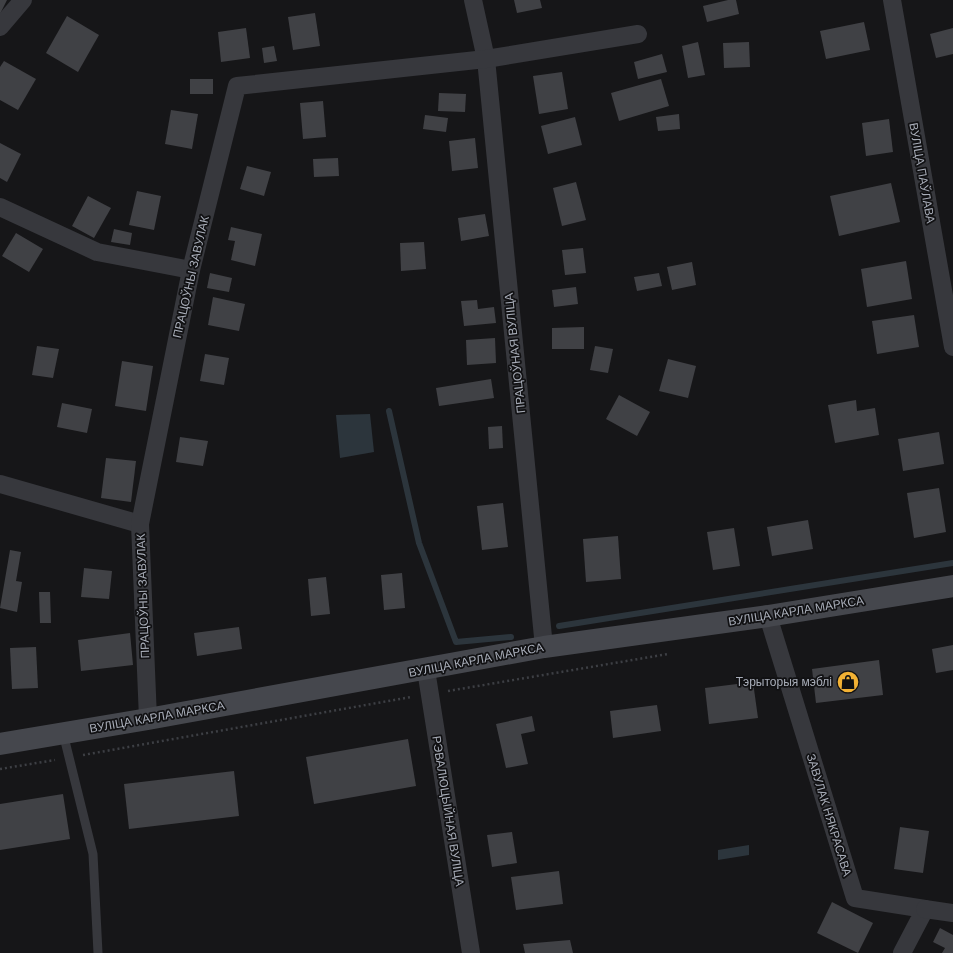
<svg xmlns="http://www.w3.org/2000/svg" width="953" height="953" font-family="Arial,sans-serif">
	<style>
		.water { fill: #2c353c }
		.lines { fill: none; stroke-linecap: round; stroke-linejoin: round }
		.stream { stroke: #2c353c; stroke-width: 6 }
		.building { fill: #404145 }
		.path { stroke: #3d3f44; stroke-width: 2.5; stroke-dasharray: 2 3; stroke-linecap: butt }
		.service { stroke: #37383d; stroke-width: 9 }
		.minor { stroke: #37383d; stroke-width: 18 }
		.secondary { stroke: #45474d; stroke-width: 22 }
		.labels { text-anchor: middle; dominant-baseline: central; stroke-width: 3.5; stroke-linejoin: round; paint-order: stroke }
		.street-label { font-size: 12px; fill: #a8adb8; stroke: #111113 }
		.poi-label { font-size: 12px; fill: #a8adb8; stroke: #111113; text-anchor: end }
	</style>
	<rect width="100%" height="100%" fill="#161618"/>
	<g class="water">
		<polygon points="370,414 374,452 340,458 336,415"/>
		<polygon points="749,845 749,855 718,860 718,850"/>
	</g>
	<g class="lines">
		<g class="stream">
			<polyline points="389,411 419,543 456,642 511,637"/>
			<polyline points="559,626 953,563"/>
		</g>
	</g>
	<g class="building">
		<polygon points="0,0 7,0 0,14"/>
		<polygon points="514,0 540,0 542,8 517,13"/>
		<polygon points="728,0 736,0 739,14 707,22 703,6"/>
		<polygon points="315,13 320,46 293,50 288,17"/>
		<polygon points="67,16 99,35 78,72 46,53"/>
		<polygon points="864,22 870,50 826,59 820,31"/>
		<polygon points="246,28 250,58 221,62 218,32"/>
		<polygon points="953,28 953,54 936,58 930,34"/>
		<polygon points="698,42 705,75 688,78 682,46"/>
		<polygon points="749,42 750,67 724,68 723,43"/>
		<polygon points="274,46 277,61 264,63 262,48"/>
		<polygon points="662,54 667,72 638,79 634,62"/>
		<polygon points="4,61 36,79 18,110 0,100 0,67"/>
		<polygon points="562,72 568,109 539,114 533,76"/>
		<rect x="190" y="79" width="23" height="15"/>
		<polygon points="661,79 669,106 619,121 611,93"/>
		<polygon points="439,93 466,94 465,112 438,111"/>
		<polygon points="323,101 326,137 303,139 300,103"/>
		<polygon points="171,110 198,114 192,149 165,144"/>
		<polygon points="679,114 680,129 658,131 656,117"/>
		<polygon points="425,115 448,118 446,132 423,129"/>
		<polygon points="575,117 582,145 548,154 541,126"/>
		<polygon points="889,119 893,152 866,156 862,123"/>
		<polygon points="475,138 478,168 452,171 449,141"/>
		<polygon points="0,143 21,154 7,182 0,178"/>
		<polygon points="338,158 339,176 314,177 313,159"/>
		<polygon points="247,166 271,172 264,196 240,189"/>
		<polygon points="576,182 586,220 562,226 553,188"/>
		<polygon points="891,183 900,222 839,236 830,196"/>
		<polygon points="137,191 161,196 154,230 129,225"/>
		<polygon points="88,196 111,208 94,238 72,226"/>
		<polygon points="485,214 489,236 461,241 458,218"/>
		<polygon points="231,227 262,234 255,266 231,260 235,241 228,240"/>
		<polygon points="114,229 132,233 130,245 111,242"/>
		<polygon points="16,233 43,249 29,272 2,256"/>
		<polygon points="424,242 426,269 401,271 400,243"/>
		<polygon points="583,248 586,273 565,275 562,250"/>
		<polygon points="906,261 912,299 867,307 861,269"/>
		<polygon points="692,262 696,285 672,290 667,267"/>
		<polygon points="210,273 232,278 229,292 207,288"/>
		<polygon points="659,273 662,286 637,291 634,277"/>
		<polygon points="576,287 578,304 554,307 552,290"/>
		<polygon points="213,297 245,304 239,331 208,325"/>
		<polygon points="477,300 478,309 494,307 496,323 464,326 461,301"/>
		<polygon points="914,315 919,347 877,354 872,321"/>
		<polygon points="584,327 584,349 552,349 552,328"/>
		<polygon points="495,338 496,363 467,365 466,340"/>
		<polygon points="37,346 59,349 53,378 32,375"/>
		<polygon points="595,346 613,349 608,373 590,370"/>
		<polygon points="205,354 229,358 224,385 200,381"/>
		<polygon points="668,359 696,366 688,398 659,391"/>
		<polygon points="122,361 153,366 146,411 115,406"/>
		<polygon points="491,379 494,398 439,406 436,388"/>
		<polygon points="619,395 650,412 637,436 606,419"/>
		<polygon points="856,400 857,411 875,408 879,435 835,443 828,405"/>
		<polygon points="62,403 92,409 87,433 57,427"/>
		<polygon points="502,426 503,448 489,449 488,427"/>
		<polygon points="939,432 944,464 903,471 898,439"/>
		<polygon points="180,437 208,441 203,466 176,462"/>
		<polygon points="106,458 136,461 131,502 101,498"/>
		<polygon points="939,488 946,532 914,538 907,493"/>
		<polygon points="503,503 508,547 482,550 477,506"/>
		<polygon points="808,520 813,549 772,556 767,527"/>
		<polygon points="734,528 740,566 713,570 707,532"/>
		<polygon points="618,536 621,579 586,582 583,539"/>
		<polygon points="10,550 21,552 16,581 22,582 17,612 0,608"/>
		<polygon points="84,568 112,571 109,599 81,597"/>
		<polygon points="402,573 405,608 384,610 381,575"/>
		<polygon points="326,577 330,614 311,616 308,579"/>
		<polygon points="39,592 50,592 51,623 40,623"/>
		<polygon points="239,627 242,649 197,656 194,633"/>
		<polygon points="130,633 133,665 81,671 78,640"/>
		<polygon points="953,645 953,670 936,673 932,649"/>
		<polygon points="36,647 38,688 12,689 10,648"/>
		<polygon points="879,660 883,695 816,703 812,669"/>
		<polygon points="753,682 758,718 709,724 705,688"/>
		<polygon points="657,705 661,731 613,738 610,711"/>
		<polygon points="532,716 535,731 521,734 528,764 506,768 496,724"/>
		<polygon points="408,739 416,786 314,804 306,757"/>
		<polygon points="234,771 239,816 129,829 124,784"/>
		<polygon points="63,794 70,839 0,850 0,804"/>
		<polygon points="900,827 929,831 923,873 894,869"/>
		<polygon points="512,832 517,863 492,867 487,835"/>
		<polygon points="559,871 563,904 516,910 511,877"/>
		<polygon points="832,902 873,923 858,953 817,933"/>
		<polygon points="940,928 953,935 953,953 942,953 945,948 933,942"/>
		<polygon points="570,940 573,953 525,953 523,944"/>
	</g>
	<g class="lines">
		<g class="path">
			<polyline points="448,691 668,654"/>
			<polyline points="83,755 411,697"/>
			<polyline points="0,769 55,760"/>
		</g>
		<polyline class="service" points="63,733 93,854 98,953"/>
		<g class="minor">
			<polyline points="473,0 486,59 544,647"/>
			<polyline points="892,0 953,347"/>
			<polyline points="0,27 23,0"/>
			<polyline points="0,207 97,252 191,270"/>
			<polyline points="0,484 140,524"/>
			<polyline points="768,616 855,898 925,909 902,953"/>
			<polyline points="426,670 471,953"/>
			<polyline points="148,719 140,524 191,270 237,86 486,59 638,34"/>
			<polyline points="925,909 953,913"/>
		</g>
		<polyline class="secondary" points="0,744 148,719 544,647 768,616 953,586"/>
	</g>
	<defs>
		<g id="shop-disc" transform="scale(1.15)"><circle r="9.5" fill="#f2b134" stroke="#111113"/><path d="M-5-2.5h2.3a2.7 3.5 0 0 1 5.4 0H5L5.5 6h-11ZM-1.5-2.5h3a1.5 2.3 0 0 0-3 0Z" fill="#111"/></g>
	</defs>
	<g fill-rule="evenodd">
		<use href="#shop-disc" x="848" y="682"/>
	</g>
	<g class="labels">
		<g class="street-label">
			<text transform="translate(922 173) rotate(80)">ВУЛІЦА ПАЎЛАВА</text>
			<text transform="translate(191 277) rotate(-77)">ПРАЦОЎНЫ ЗАВУЛАК</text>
			<text transform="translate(515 353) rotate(-96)">ПРАЦОЎНАЯ ВУЛІЦА</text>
			<text transform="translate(143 596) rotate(-92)">ПРАЦОЎНЫ ЗАВУЛАК</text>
			<text transform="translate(796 611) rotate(-9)">ВУЛІЦА КАРЛА МАРКСА</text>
			<text transform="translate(476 660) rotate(-11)">ВУЛІЦА КАРЛА МАРКСА</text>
			<text transform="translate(157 717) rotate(-10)">ВУЛІЦА КАРЛА МАРКСА</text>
			<text transform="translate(448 811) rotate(81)">РЭВАЛЮЦЫЙНАЯ ВУЛІЦА</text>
			<text transform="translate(829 815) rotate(73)">ЗАВУЛАК НЯКРАСАВА</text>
		</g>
		<g class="poi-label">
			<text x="832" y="682">Тэрыторыя мэблі</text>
		</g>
	</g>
</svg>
